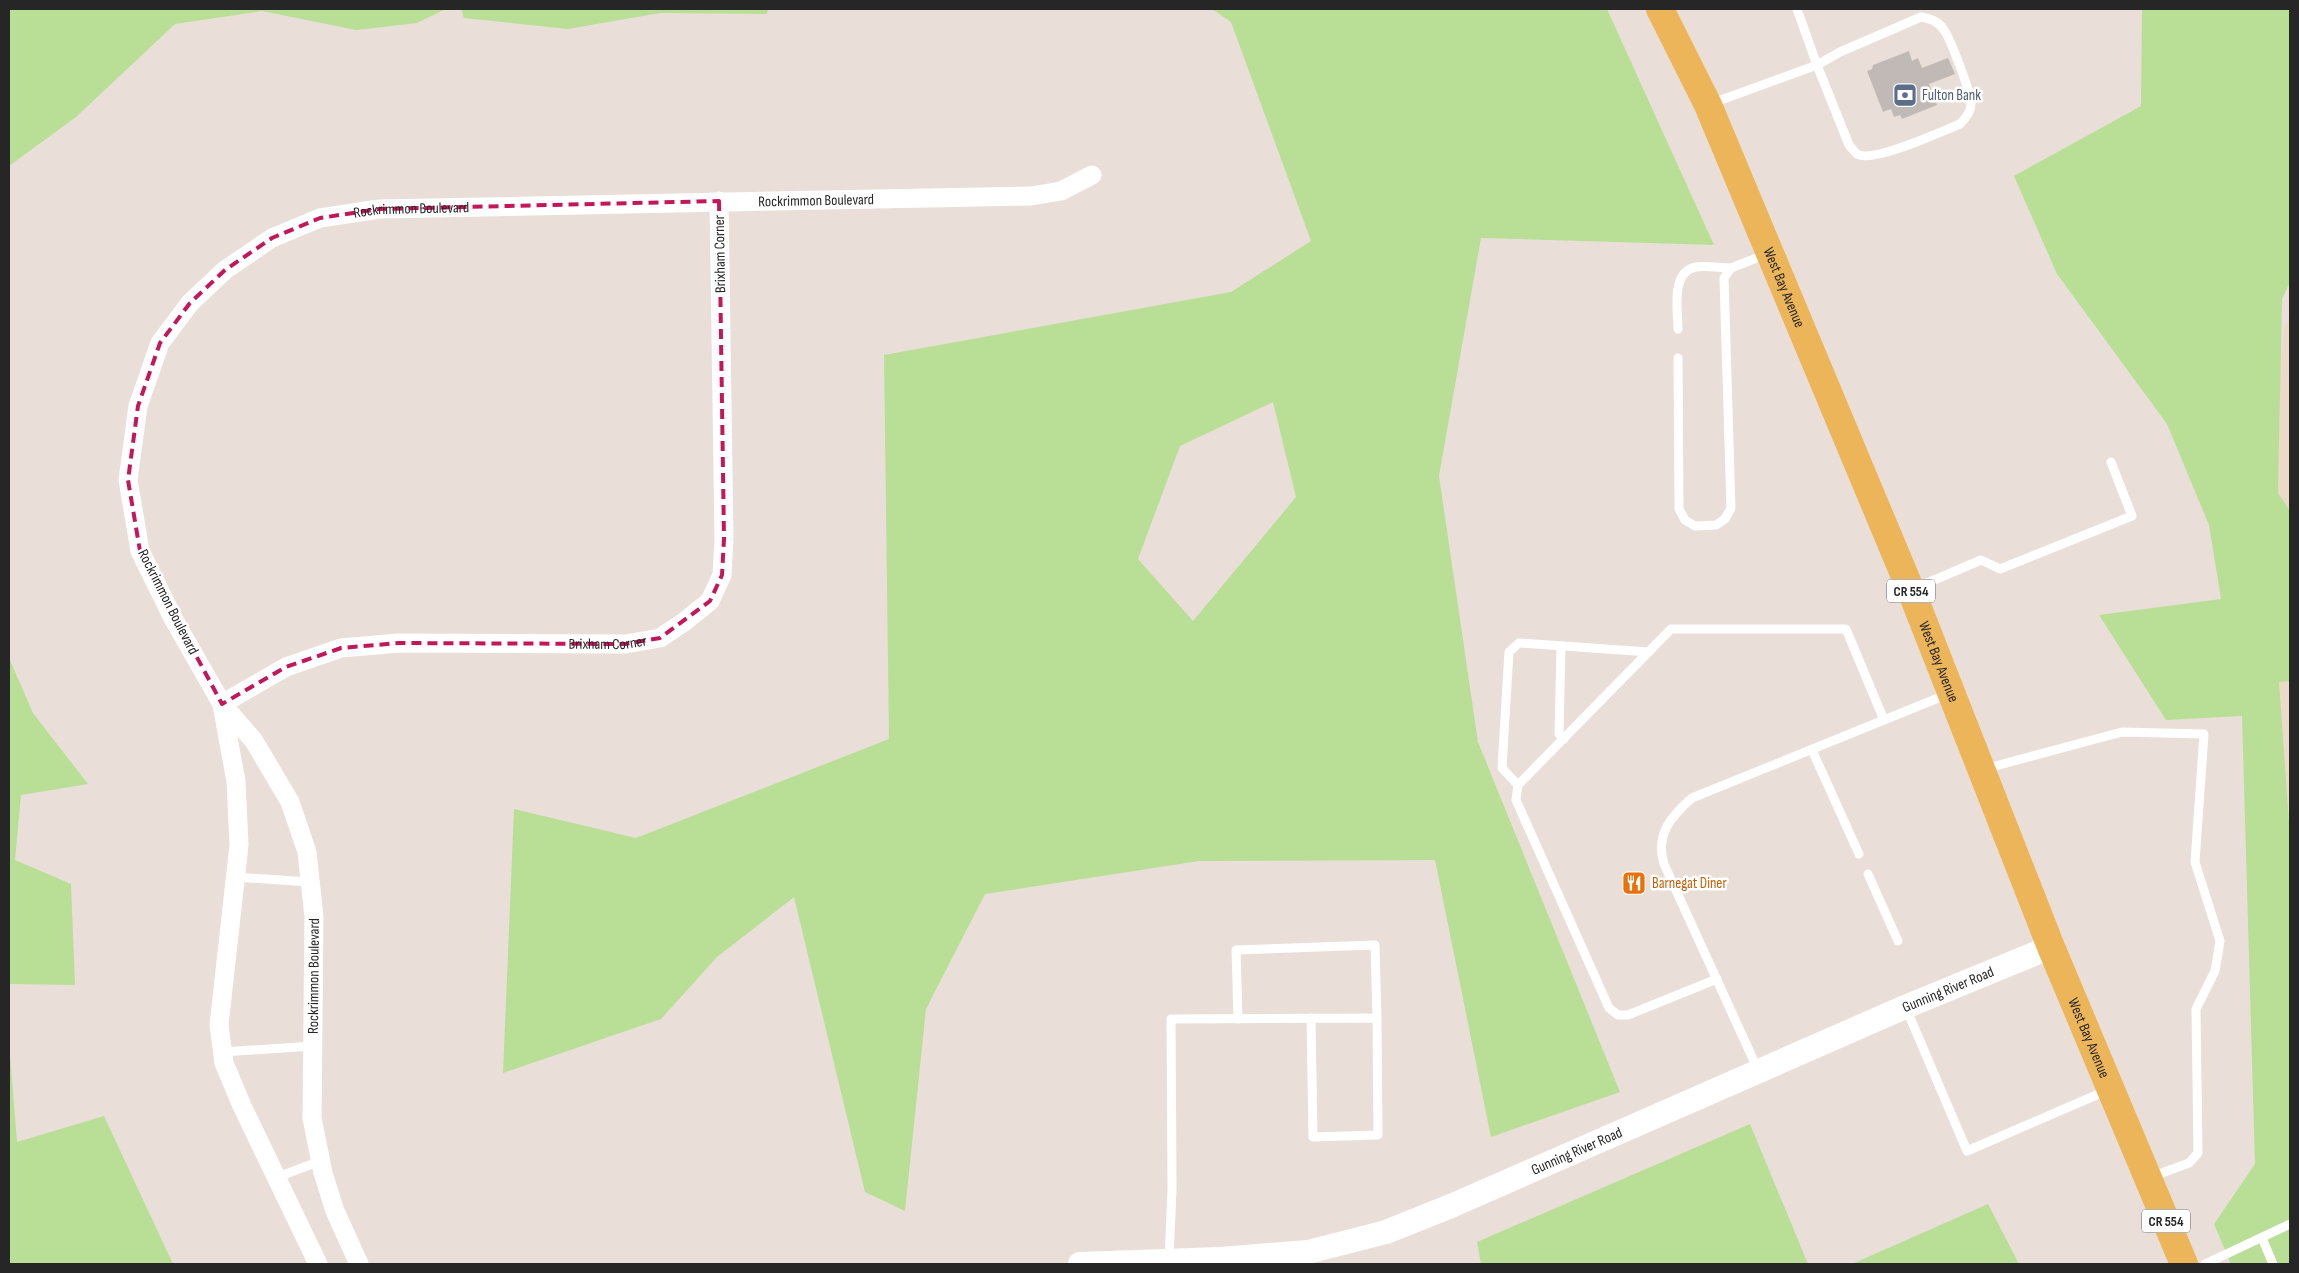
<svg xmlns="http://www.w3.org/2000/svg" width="2299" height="1273" font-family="'Sofia Sans Condensed',sans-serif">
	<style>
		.education { fill: #ebdac7 }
		.green { fill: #b8df95; fill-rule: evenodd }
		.building { fill: #c1b9b5 }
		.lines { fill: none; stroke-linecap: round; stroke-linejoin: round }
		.service { stroke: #fff; stroke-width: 9 }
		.minor { stroke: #fff; stroke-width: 19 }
		.tertiary { stroke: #fff; stroke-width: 24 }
		.primary { stroke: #ecb55a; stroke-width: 28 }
		.marked { fill: none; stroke: #c2185b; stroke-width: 4; stroke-dasharray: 10 6; stroke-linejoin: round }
		.labels { text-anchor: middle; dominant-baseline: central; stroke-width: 5; stroke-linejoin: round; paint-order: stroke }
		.shield { fill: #fff; stroke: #676767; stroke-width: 1 }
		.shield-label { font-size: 14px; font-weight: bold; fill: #262626 }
		.service-label { font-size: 15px; fill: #4e5e75; stroke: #fff; text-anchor: start }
		.street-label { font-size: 15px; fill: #262626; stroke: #fff }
		.food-label { font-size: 15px; fill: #c56008; stroke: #fff; text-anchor: start }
	</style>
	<rect width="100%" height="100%" fill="#e9dfd8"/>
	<polygon class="education" points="2290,314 2290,1011 2254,677 2284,329"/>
	<g class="green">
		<polygon points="9,9 446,9 417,23 356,30 262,11 175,24 76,117 9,166"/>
		<polygon points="461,9 768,9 767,14 660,13 568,29 464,18"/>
		<path d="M1212,9h395l107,236 -233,-7 -42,238 39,266 142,350 -129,45 -56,-277 -236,1 -214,33 -59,115 -21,202 -40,-19 -71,-295 -77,60 -56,62 -158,54 11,-264 122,29 253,-99 -5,-384 347,-63 80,-51 -80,-219zM1273,402l23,95 -103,124 -55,-62 42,-113z"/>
		<polygon points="2142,9 2290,9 2290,282 2282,299 2278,493 2290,511 2290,681 2279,682 2290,837 2290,1264 2231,1264 2214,1224 2255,1164 2242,716 2166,720 2099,615 2221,599 2209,525 2167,424 2057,274 2014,176 2141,106"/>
		<polygon points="9,658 33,713 88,784 21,795 15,860 71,884 75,985 9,984"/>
		<polygon points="9,1042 17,1142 104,1116 173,1264 9,1264"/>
		<polygon points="1750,1124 1808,1264 1481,1264 1477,1242"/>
		<polygon points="1988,1204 2019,1264 1852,1264"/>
	</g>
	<polygon class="building" points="1909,51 1912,61 1918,58 1922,68 1948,58 1955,74 1929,84 1937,105 1902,119 1900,115 1894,117 1891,109 1883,112 1867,71 1872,69 1873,65"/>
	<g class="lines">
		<g class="service">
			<path d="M1710,104l107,-39 32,80c3,3 5,7 8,9 15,10 85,-23 103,-30 5,-5 11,-12 11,-20 0,-11 -20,-64 -27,-74 -6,-9 -13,-11 -23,-13l-81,35 -23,13 -20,-56"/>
			<path d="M1678,329c0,-18 -8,-57 18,-62 10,-2 24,1 35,1"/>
			<polyline points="1678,358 1679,509 1685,520 1695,526 1716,525 1725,519 1731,508 1724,278 1731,268 1767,254"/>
			<polyline points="1913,589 1981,560 2000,569 2132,516 2111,462"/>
			<polyline points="1561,646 1559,734 1564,739"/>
			<polyline points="1812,750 1859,854"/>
			<polyline points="1984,769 2122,732 2204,734 2195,862 2220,941 2215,971 2196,1009 2198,1153 2189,1163 2151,1177"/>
			<polyline points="1518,785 1502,768 1509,652 1519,643 1649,652"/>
			<polyline points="1868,874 1898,941"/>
			<polyline points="235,877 310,882"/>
			<polyline points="1717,979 1628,1015 1618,1015 1609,1008 1516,800 1518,785 1671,629 1846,629 1884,720"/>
			<polyline points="1906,1008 1967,1151 2108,1090"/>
			<polyline points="1238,1019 1236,950 1375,945 1377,1018"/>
			<polyline points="223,1052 313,1046"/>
			<path d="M1758,1070l-94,-206c-9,-29 7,-48 28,-66l256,-104"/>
			<polyline points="278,1177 320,1161"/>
			<polyline points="2262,1238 2273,1264"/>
			<polyline points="1169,1260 1172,1190 1171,1019 1377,1018 1378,1135 1313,1137 1311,1018"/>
			<polyline points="2205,1264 2290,1224"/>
		</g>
		<g class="minor">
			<path id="s1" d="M222,704l64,-37 55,-19 58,-5 226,1 35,-6 24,-16 26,-21 12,-26 2,-36 -5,-338"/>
			<polyline points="222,705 236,781 239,845 219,1025 224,1063 242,1106 318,1264"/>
			<path id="s2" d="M359,1264l-24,-53 -12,-38 -11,-55 2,-201 -7,-65 -17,-50 -36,-61 -32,-37 -48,-84 -34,-69 -12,-71 10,-74 22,-63 30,-40 35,-33 47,-32 48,-20 59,-9 652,-13 30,-5 31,-16"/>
		</g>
		<path class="tertiary" id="s3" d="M1080,1264l140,-5 88,-7 78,-20 65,-26 454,-199 146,-60"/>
		<path class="primary" id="s4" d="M1660,9l48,96 206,493 137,349 133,317"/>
	</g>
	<path class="marked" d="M719,201l5,338 -2,36 -12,26 -50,37 -35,6 -226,-1 -58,5 -55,19 -64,37 -82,-153 -12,-71 10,-74 22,-63 30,-40 35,-33 47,-32 48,-20 59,-9z"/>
	<defs>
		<g id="bank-square" transform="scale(1.25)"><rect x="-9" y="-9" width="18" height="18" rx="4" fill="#5c6f8a" stroke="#fff"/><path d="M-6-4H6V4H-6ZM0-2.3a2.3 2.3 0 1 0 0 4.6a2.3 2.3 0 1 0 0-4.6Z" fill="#fff"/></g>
		<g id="restaurant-square" transform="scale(1.25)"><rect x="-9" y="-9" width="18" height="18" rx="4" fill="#e8710a" stroke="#fff"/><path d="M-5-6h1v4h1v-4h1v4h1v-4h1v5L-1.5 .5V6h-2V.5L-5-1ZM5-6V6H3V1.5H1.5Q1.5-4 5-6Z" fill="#fff"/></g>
	</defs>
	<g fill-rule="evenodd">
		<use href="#bank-square" x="1905" y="95"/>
		<use href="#restaurant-square" x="1634" y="883"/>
	</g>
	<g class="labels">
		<g class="shield">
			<rect x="1887" y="579.5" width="48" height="23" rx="4"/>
			<rect x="2142" y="1209.5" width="48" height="23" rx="4"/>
		</g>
		<g class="shield-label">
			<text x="1911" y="591">CR 554</text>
			<text x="2166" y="1221">CR 554</text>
		</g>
		<g class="service-label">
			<text x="1922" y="95">Fulton Bank</text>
		</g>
		<g class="street-label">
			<text stroke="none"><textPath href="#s2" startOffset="1684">Rockrimmon Boulevard</textPath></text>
			<text stroke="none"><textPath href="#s2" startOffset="1279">Rockrimmon Boulevard</textPath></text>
			<text transform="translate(720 254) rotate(-91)">Brixham Corner</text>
			<text stroke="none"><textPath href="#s4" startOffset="305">West Bay Avenue</textPath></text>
			<text transform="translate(168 602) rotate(63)">Rockrimmon Boulevard</text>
			<text stroke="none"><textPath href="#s1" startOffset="399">Brixham Corner</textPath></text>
			<text stroke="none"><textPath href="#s4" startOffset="710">West Bay Avenue</textPath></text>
			<text stroke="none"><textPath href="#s2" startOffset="296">Rockrimmon Boulevard</textPath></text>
			<text stroke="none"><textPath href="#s3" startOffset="921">Gunning River Road</textPath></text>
			<text stroke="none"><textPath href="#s4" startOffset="1115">West Bay Avenue</textPath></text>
			<text stroke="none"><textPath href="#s3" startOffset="516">Gunning River Road</textPath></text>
		</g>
		<g class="food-label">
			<text x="1652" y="883">Barnegat Diner</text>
		</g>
	</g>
	<rect width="2299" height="1273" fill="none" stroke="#262626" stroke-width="20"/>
</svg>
